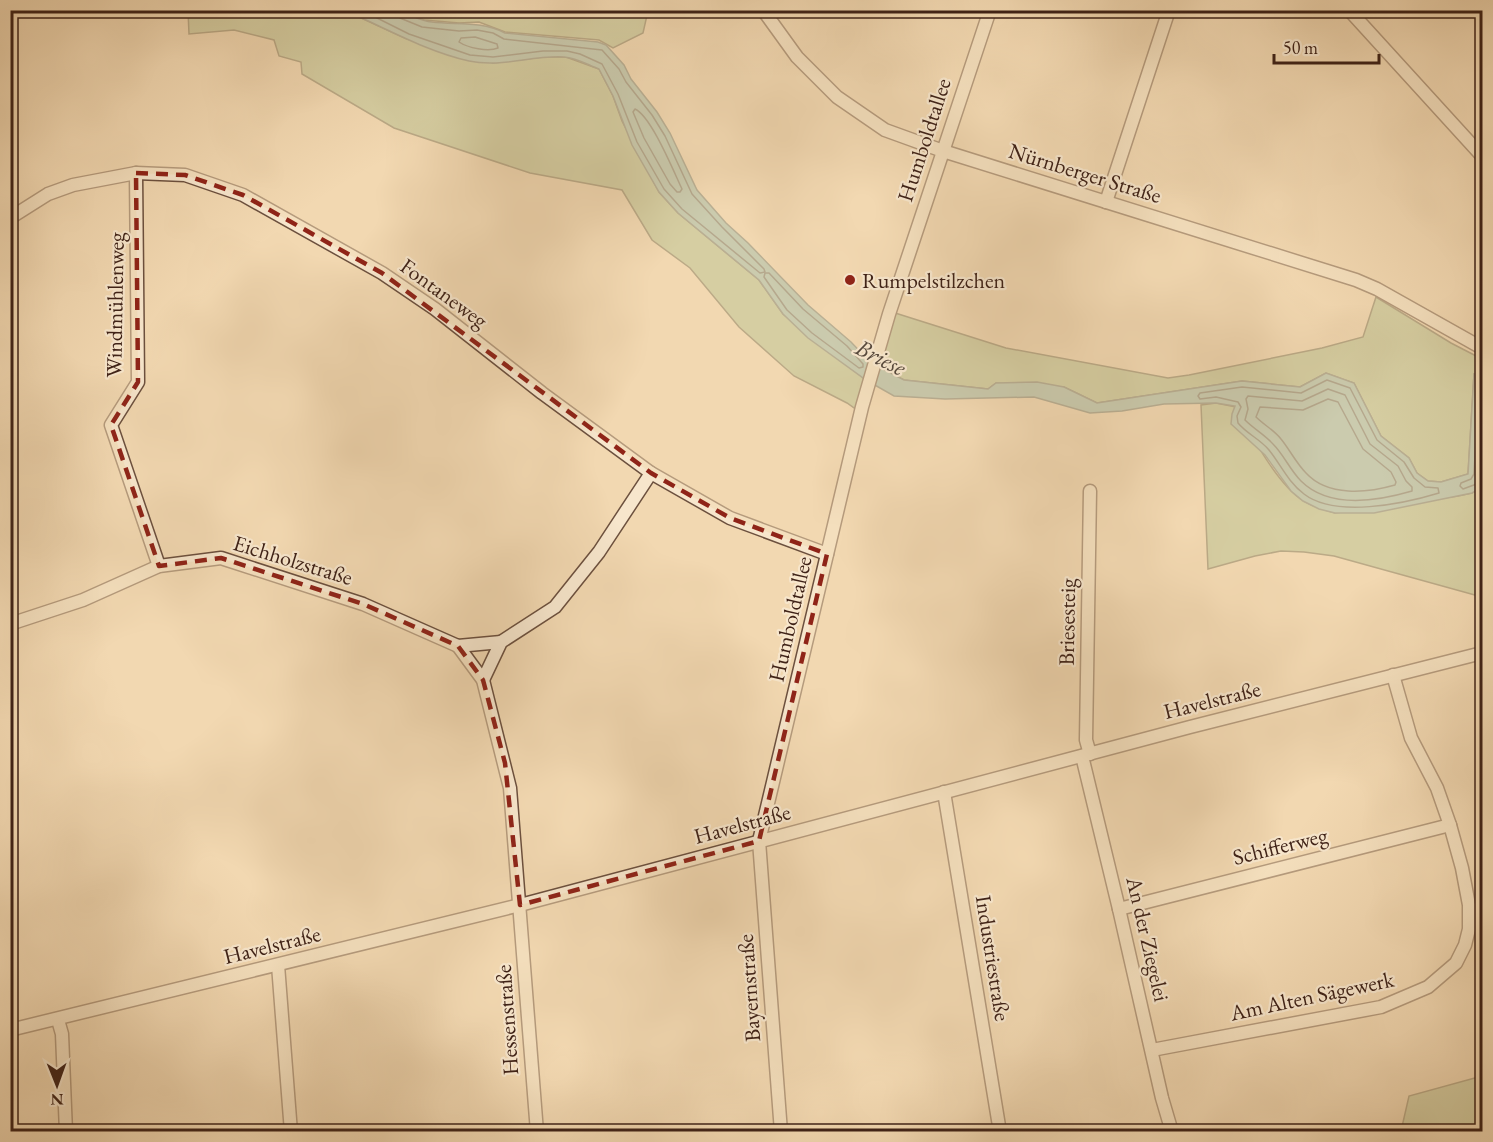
<svg xmlns="http://www.w3.org/2000/svg" width="1493" height="1142" font-family="'EB Garamond',serif">
	<style>
		.green { fill: #b3c091; stroke: #797154; stroke-width: 1.5 }
		.water { fill: #9bbaac; stroke: #767d70; stroke-width: 1.5 }
		.lines { fill: none; stroke-linecap: round; stroke-linejoin: round }
		.shore { stroke: #6d6e62; stroke-width: 1.5 }
		.minor-casing { stroke: #6c503e; stroke-width: 15 }
		.minor { stroke: #f7e6cc; stroke-width: 12 }
		.marked { fill: none; stroke: #8f2418; stroke-width: 4.5; stroke-dasharray: 12 8; stroke-linejoin: round }
		.poi-dot { fill: #8f2418; stroke: #f7e6cc; stroke-width: 2 }
		.labels { text-anchor: middle; dominant-baseline: central; stroke-width: 4.5; stroke-linejoin: round; paint-order: stroke }
		.street-label { font-size: 22px; fill: #3f2217; stroke: #f7e6cc }
		.poi-label { font-size: 22px; fill: #3f2217; stroke: #f7e6cc; text-anchor: start }
		.water-label { font-size: 24px; font-style: italic; fill: #56483c; stroke: #f7e6cc }
	</style>
	<rect width="100%" height="100%" fill="#f2d8b1"/>
	<filter id="stains"><feTurbulence type="fractalNoise" baseFrequency=".00333" numOctaves="4"/><feColorMatrix values="0 0 0 0 .2 0 0 0 0 .09 0 0 0 0 .02 0 0 0 .5 -.17"/></filter>
	<radialGradient id="worn" r=".72"><stop offset=".6" stop-color="#630" stop-opacity="0"/><stop offset="1" stop-color="#630" stop-opacity=".3"/></radialGradient>
	<g class="green">
		<polygon points="188,11 346,11 407,39 493,63 543,57 566,57 599,69 613,96 622,121 659,192 678,213 759,280 783,314 866,380 864,415 847,403 794,376 739,327 690,268 652,240 622,190 530,173 394,128 302,74 301,62 279,56 274,40 234,30 189,34"/>
		<polygon points="399,11 648,10 648,11 643,33 613,48 599,40 505,32 479,22 459,23 424,20"/>
		<polygon points="1376,297 1451,343 1482,359 1482,373 1474,374 1468,474 1441,482 1428,481 1417,473 1409,458 1381,436 1354,383 1326,373 1300,387 1242,381 1097,403 1064,387 996,383 988,389 904,380 877,366 892,312 1006,348 1168,378 1189,375 1322,348 1363,337"/>
		<path d="M1216,403l20,4c14,26 42,79 68,94 10,6 20,9 31,12l123,-17 14,-3 10,-6v110l-148,-41 -30,-4 -23,-1 -26,5 -47,13 -7,-164z"/>
		<polygon points="1482,1076 1482,1131 1401,1131 1409,1096"/>
	</g>
	<path class="water" d="M346,11c15,0 37,-4 51,0 12,2 22,10 35,11 26,3 50,-1 73,11l93,9 8,3 18,20 7,14 26,33 13,21 27,57 29,33 22,20 60,62 43,37 20,21 33,17 84,9 8,-6 41,-1 27,5 33,16 145,-22 58,6 26,-14 28,10 27,53 28,22 8,15 11,8 13,1 27,-8 6,-100 8,-1v114l-10,6 -98,20h-39l-16,-4 -16,-8 -12,-10 -26,-36 -34,-31 1,-10 3,-8 -19,-3 -52,1 -42,7 -32,2 -56,-16 -89,2 -51,-3 -28,-16 -58,-42 -25,-24 -24,-34 -81,-67 -19,-21 -27,-47 -19,-49 -14,-27c-11,-4 -22,-11 -35,-12 -32,-2 -63,11 -95,4 -44,-10 -83,-33 -123,-50z"/>
	<g class="lines">
		<g class="shore">
			<polyline points="361,10 409,34 470,55 493,57 543,51 567,51 580,54 602,64 618,94 637,142 664,189 682,209 760,273 765,272 764,269 722,227 692,194 665,136 652,115 626,82 619,69 602,50 504,39 493,33 477,30 459,31 422,27 400,18 396,10"/>
			<path d="M475,37l22,7 1,4c-10,4 -30,0 -39,-6l2,-4z"/>
			<path d="M635,109c16,7 38,61 47,80l-2,3h-3l-7,-8 -26,-46 -11,-26z"/>
			<polygon points="765,273 769,273 803,309 847,346 863,364 863,367 859,368 812,333 787,310 764,277"/>
			<polyline points="1482,379 1479,382 1474,474 1471,479 1461,483 1460,486 1463,489 1482,482"/>
			<path d="M1327,380l23,8 27,52 27,22 10,16 11,9 13,1 1,5c-36,11 -104,25 -135,1 -16,-12 -23,-29 -35,-44 -9,-11 -22,-16 -31,-27l-1,-7 4,-9 -3,-5 -22,-5 -16,2 -2,-3 2,-3 42,-6 59,6z"/>
			<path d="M1328,389l17,6 25,49 28,22 8,15 6,6v4c-34,10 -83,18 -111,-10 -11,-11 -17,-26 -28,-37 -8,-9 -19,-15 -28,-24l3,-11 -2,-10 2,-3 54,5z"/>
			<path d="M1328,399l10,3 25,47 28,23 5,10 -1,3c-28,8 -67,12 -89,-12 -10,-10 -16,-23 -25,-34 -7,-9 -17,-14 -25,-22l4,-10 43,3z"/>
		</g>
		<g class="minor-casing">
			<g id="minor">
				<polyline points="763,10 797,57 837,97 885,130 943,151 1356,280 1377,289 1482,348"/>
				<polyline points="1349,10 1482,156"/>
				<polyline points="136,173 138,382 111,425 159,566"/>
				<polyline points="1106,202 1169,10"/>
				<polyline points="10,218 48,194 73,185 136,173 185,175 243,195 382,273 435,309 542,393 651,473 730,518 827,554"/>
				<polyline points="1090,491 1086,740 1090,754"/>
				<polyline points="10,624 83,600 159,566 221,558 363,604 458,646 501,642"/>
				<polyline points="458,646 483,680 510,788 537,1132"/>
				<polyline points="483,680 501,642 555,607 599,552 651,473"/>
				<polyline points="1082,756 1119,909 1162,1098 1172,1132"/>
				<polyline points="944,792 1000,1132"/>
				<polyline points="1119,909 1450,825"/>
				<polyline points="278,965 291,1132"/>
				<polyline points="58,1020 62,1034 66,1132"/>
				<polyline points="10,1030 520,905 1190,727 1482,653"/>
				<polyline points="1152,1050 1381,1007 1428,987 1456,963 1465,945 1469,929 1469,905 1462,868 1450,825 1437,788 1411,738 1393,675"/>
				<polyline points="781,1132 759,841 862,407 889,314 990,10"/>
			</g>
		</g>
		<use href="#minor" class="minor"/>
	</g>
	<path d="M0 0H1493V1142H0ZM136,173l49,2 58,20 139,78 269,200 79,45 97,36 -68,287 -239,64 -15,-142 -22,-83 -25,-34 -95,-42 -142,-46 -62,8 -48,-141 27,-43z" fill="#f2d8b1" fill-opacity=".55" fill-rule="evenodd"/>
	<path class="marked" d="M136,173l49,2 58,20 139,78 269,200 79,45 97,36 -68,287 -239,64 -15,-142 -22,-83 -25,-34 -95,-42 -142,-46 -62,8 -48,-141 27,-43z"/>
	<circle class="poi-dot" cx="850" cy="280" r="6"/>
	<g class="labels">
		<g class="street-label">
			<text transform="translate(924 140) rotate(-72)">Humboldtallee</text>
			<text transform="translate(1085 173) rotate(17)">Nürnberger Straße</text>
			<text transform="translate(444 293) rotate(36)">Fontaneweg</text>
			<text transform="translate(115 305) rotate(-89)">Windmühlenweg</text>
			<text transform="translate(293 560) rotate(17)">Eichholzstraße</text>
			<text transform="translate(790 619) rotate(-77)">Humboldtallee</text>
			<text transform="translate(1067 622) rotate(-89)">Briesesteig</text>
			<text transform="translate(1212 700) rotate(-14)">Havelstraße</text>
			<text transform="translate(742 824) rotate(-15)">Havelstraße</text>
			<text transform="translate(1280 846) rotate(-14)">Schifferweg</text>
			<text transform="translate(1148 939) rotate(77)">An der Ziegelei</text>
			<text transform="translate(272 945) rotate(-14)">Havelstraße</text>
			<text transform="translate(993 958) rotate(81)">Industriestraße</text>
			<text transform="translate(749 988) rotate(-94)">Bayernstraße</text>
			<text transform="translate(1312 996) rotate(-12)">Am Alten Sägewerk</text>
			<text transform="translate(507 1020) rotate(-94)">Hessenstraße</text>
		</g>
		<g class="poi-label">
			<text x="862" y="280">Rumpelstilzchen</text>
		</g>
		<g class="water-label">
			<text transform="translate(881 357) rotate(27)">Briese</text>
		</g>
	</g>
	<rect width="1493" height="1142" fill="none" stroke="#f2d8b1" stroke-width="36"/>
	<rect x="12" y="12" width="1469" height="1118" fill="none" stroke="#3f2217" stroke-width="3"/>
	<rect x="18" y="18" width="1457" height="1106" fill="none" stroke="#3f2217" stroke-width="1.5"/>
	<g transform="translate(57 1085) rotate(179)" stroke="#f7e6cc" stroke-width="4.5" paint-order="stroke">
	<path d="M0-4.5L10 22L0 15L-10 22Z" fill="#3f2217"/>
	<text y="-9" font-size="16" font-weight="bold" text-anchor="middle" fill="#3f2217">N</text>
	</g>
	<path d="M1274 54v9h105v-9" fill="none" stroke="#3f2217" stroke-width="3"/>
	<text x="1283" y="54" font-size="18" fill="#3f2217" stroke="#f7e6cc" stroke-width="4.5" paint-order="stroke">50 m</text>
	<rect width="100%" height="100%" filter="url(#stains)"/>
	<rect width="100%" height="100%" fill="url(#worn)"/>
</svg>
